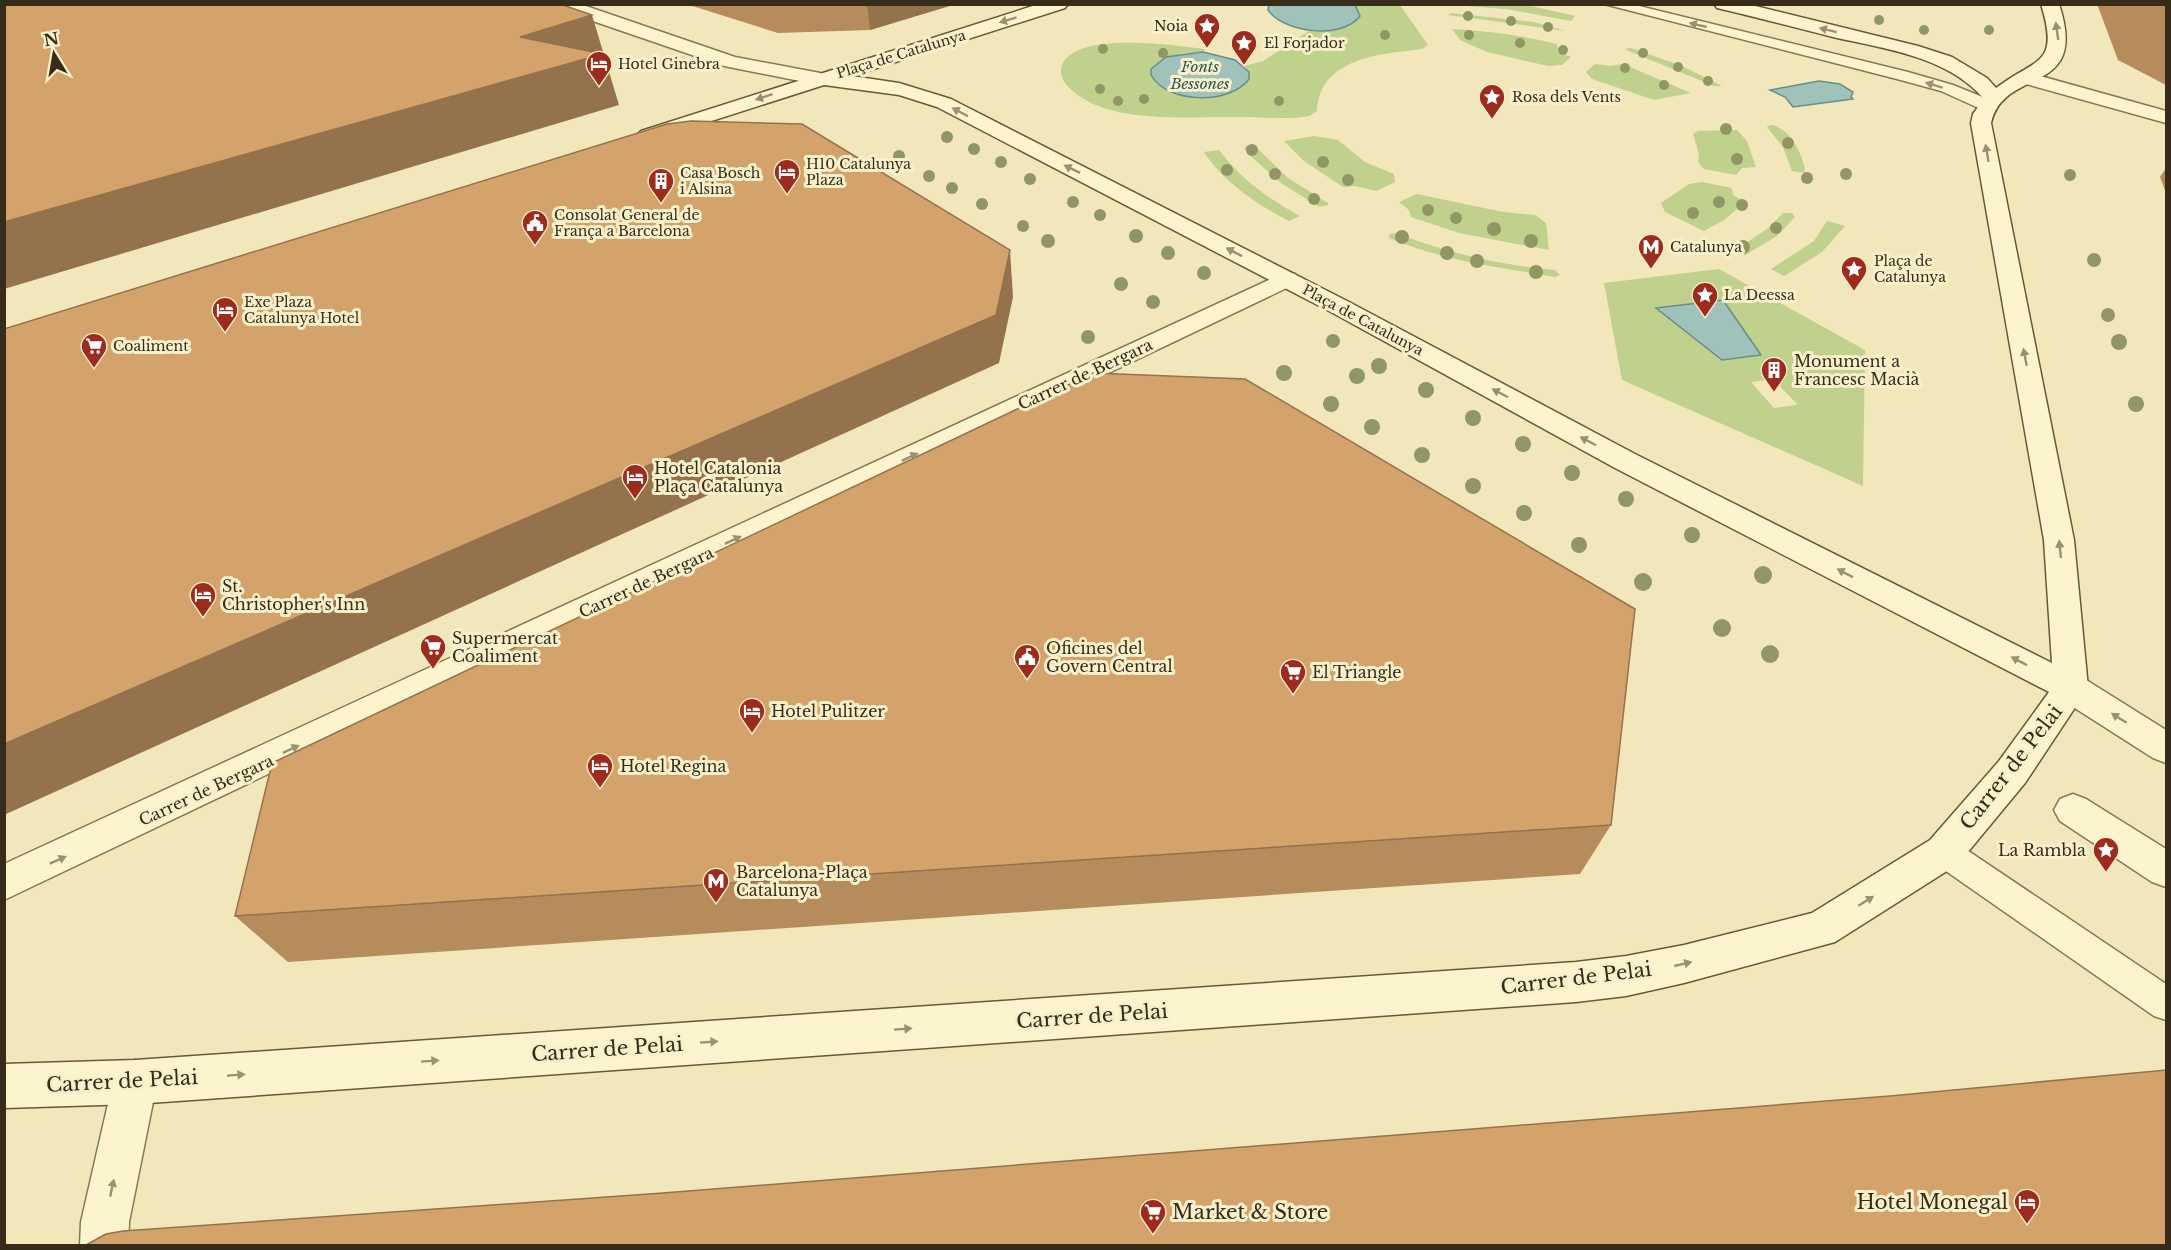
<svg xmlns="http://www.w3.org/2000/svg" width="2171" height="1250" font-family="'Libre Baskerville',serif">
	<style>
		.green { fill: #c0d08d; fill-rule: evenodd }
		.water { fill: #9fc2bb; stroke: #668f8a; stroke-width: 1.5 }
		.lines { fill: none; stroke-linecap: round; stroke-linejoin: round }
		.service-casing { stroke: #8a7653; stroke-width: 3 }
		.pedestrian-casing { stroke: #8a7653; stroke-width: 3 }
		.minor-casing { stroke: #8a7653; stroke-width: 3 }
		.secondary-casing { stroke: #6b5736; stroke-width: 3 }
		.service { fill: #fcf4cd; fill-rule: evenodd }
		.pedestrian { fill: #fcf4cd; fill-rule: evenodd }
		.minor { fill: #fcf4cd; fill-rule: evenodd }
		.secondary { fill: #fcf4cd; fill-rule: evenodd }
		.tree { fill: #919764 }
		.wall { fill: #b68c5d }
		.shaded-wall { fill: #94724c }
		.building { fill: #d4a36c; stroke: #94724c; stroke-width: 1.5 }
		.oneway { fill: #9a9073 }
		.labels { text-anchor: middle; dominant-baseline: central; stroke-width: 6; stroke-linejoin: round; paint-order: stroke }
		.far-poi-label { font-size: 14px; fill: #372b19; stroke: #f8f0ca; text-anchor: start }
		.far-street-label { font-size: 14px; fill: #372b19; stroke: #f8f0ca }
		.far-water-label { font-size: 15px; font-style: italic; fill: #275658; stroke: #f8f0ca }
		.poi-label { font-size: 16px; fill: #372b19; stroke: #f8f0ca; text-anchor: start }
		.street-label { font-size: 16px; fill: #372b19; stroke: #f8f0ca }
		.near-street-label { font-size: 20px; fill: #372b19; stroke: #f8f0ca }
		.near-poi-label { font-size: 20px; fill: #372b19; stroke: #f8f0ca; text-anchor: end }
	</style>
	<rect width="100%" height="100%" fill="#f2e7ba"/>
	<g class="green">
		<path d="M1355,5h45l28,40 -6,4c-41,5 -102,8 -105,62l-8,5c-22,4 -46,1 -69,1 -48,-1 -105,6 -149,-14 -11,-6 -31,-18 -30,-32 3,-43 118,-25 144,-22l-2,3 -24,2 43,41 13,-4 14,-12v-7l-5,-6 19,-5 49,-32 36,-4z"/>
		<polygon points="1452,5 1527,5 1575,16 1571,21 1506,9"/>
		<polygon points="1451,13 1534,22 1566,31 1448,15"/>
		<path d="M1452,29c35,2 70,6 105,15l1,8 13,5 -9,8 -14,1 -61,-14 -27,-12z"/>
		<polygon points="1631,48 1682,66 1722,86 1714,86 1624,49"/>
		<polygon points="1595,64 1610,66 1623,64 1691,93 1654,100 1592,79 1586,72"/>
		<path d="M1770,125c18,0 35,32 35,48l-13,-2 -9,-24 -16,-20z"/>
		<polygon points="1737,130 1747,141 1756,167 1742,168 1736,175 1704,169 1698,162 1699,154 1693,134 1698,131"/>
		<polygon points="1314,136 1338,140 1365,162 1394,174 1395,182 1376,191 1355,186 1343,187 1304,161 1284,141"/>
		<polygon points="1247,145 1256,147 1288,178 1328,203 1328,205 1319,207 1281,183 1248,154 1244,148"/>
		<path d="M1219,150c23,30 47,47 81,66l-11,5c-31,-16 -66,-39 -85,-69z"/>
		<polygon points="1702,182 1732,188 1733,195 1745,202 1724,220 1704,231 1665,212 1661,203 1689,184"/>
		<polygon points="1417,194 1503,212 1535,215 1546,223 1549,250 1459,233 1411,217 1409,210 1399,202"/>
		<polygon points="1783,213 1792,213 1795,217 1777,236 1745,255 1734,251 1767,229"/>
		<polygon points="1827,221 1845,226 1822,252 1784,276 1771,269 1814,241"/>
		<path d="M1396,233c51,20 104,32 159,37l5,5 -5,2c-56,-10 -112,-16 -166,-39l1,-4z"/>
		<path d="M1719,269l146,81 -2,136 -241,-106 -18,-97zM1773,379l24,25 -1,1 -22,3 -23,-26z"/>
	</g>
	<g class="water">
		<path d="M1269,4l86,1 5,11c-18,24 -76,17 -92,-6z"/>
		<path d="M1203,52l32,8 14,12v7c-19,26 -82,25 -98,-4v-6l15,-12z"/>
		<polygon points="1819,81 1840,84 1853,92 1851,97 1853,99 1793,107 1785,97 1770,90"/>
		<polygon points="1723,300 1761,355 1722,360 1656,308"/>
	</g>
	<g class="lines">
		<g class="service-casing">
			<g id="service">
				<polygon points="1604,4 1631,4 1908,72 1953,85 1995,102 1997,106 1989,111 1983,110 1941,91 1897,79"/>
				<polygon points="1944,838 1955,842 2166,984 2166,1020 2154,1016 1933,862 1928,852 1933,842"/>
			</g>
		</g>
		<g class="pedestrian-casing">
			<g id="pedestrian">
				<polygon points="2026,72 2166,111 2166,123 2019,82 2016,78 2019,74"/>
				<polygon points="2073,794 2086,799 2166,849 2166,887 2152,882 2060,821 2054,810 2060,799"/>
			</g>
		</g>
		<g class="minor-casing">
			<g id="minor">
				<polygon points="552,4 580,4 735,57 820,73 827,75 830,79 827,83 820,85 724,66 555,8"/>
				<polygon points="1286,272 1295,274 1298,279 1295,284 4,900 4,864"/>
				<polygon points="2071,674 2083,678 2166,730 2166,763 2153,758 2059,698 2054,688 2059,678"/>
				<polygon points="135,1060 151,1066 157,1082 129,1222 128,1246 80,1246 81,1222 113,1082 119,1066"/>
			</g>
		</g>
		<g class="secondary-casing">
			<path id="secondary" d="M1039,4h29l-3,4 -213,68 47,7 52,16 398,203 286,152 417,209 -8,-123 -73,-417 2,-9 11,-15c-37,-43 -99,-50 -151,-62 -39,-10 -78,-20 -116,-29l-3,-4h33l171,42 34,11 35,21 9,10c41,-31 64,-22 45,-84h18c31,94 -55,61 -68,119l83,417 14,148 -63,95 -67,81 -123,78 -151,41 -58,13 -50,6 -1441,102 -131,4v-44l131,-4 1441,-98 50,-6 58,-11 128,-32 118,-73 69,-79 50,-69 -434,-224 -284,-156 -394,-205 -38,-12 -75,-10 -169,54h-14l-4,-4 4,-4z"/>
		</g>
		<use href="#service" class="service"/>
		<use href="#pedestrian" class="pedestrian"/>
		<use href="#minor" class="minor"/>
		<use href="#secondary" class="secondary"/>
	</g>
	<g class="tree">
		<circle cx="1468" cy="16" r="5"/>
		<circle cx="1879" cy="20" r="5"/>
		<circle cx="1511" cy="21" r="5"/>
		<circle cx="1548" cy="27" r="5"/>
		<circle cx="1924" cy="30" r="5"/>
		<circle cx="1989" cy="30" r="5"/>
		<circle cx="1385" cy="35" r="5"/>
		<circle cx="1469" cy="35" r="5"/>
		<circle cx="1520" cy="43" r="5"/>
		<circle cx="1103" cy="49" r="5"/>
		<circle cx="1563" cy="50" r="5"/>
		<circle cx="1163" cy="53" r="5"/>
		<circle cx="1643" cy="53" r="5"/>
		<circle cx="1678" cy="67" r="5"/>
		<circle cx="1625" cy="68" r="5"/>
		<circle cx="1708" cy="81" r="5"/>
		<circle cx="1664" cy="85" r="5"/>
		<circle cx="1100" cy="89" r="5"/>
		<circle cx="1144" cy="99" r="5"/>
		<circle cx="1118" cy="101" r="5"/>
		<circle cx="1279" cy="101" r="5"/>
		<circle cx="1726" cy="129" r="6"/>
		<circle cx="947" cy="137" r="6"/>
		<circle cx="1788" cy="143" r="6"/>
		<circle cx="974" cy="149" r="6"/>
		<circle cx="1252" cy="150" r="6"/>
		<circle cx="899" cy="156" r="6"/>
		<circle cx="1737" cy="159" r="6"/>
		<circle cx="1001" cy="162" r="6"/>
		<circle cx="1323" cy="162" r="6"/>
		<circle cx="1227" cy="170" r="6"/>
		<circle cx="1275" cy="174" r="6"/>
		<circle cx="1846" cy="174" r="6"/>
		<circle cx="2070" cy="175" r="6"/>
		<circle cx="929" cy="176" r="6"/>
		<circle cx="1807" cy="178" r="6"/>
		<circle cx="1030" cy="179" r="6"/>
		<circle cx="1348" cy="180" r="6"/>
		<circle cx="952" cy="188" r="6"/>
		<circle cx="1314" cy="199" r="6"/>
		<circle cx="1073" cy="202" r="6"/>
		<circle cx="1719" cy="202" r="6"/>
		<circle cx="982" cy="204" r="6"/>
		<circle cx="1742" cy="205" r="6"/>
		<circle cx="1428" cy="210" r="6"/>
		<circle cx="1693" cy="213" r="6"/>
		<circle cx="1100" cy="215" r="6"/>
		<circle cx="1456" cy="218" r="6"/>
		<circle cx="1023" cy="226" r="6"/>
		<circle cx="1776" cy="228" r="6"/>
		<circle cx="1494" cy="229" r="7"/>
		<circle cx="1136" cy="236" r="7"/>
		<circle cx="1402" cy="237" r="7"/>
		<circle cx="1048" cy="241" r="7"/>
		<circle cx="1531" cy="241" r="7"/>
		<circle cx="1743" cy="247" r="7"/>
		<circle cx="1168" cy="253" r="7"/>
		<circle cx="1447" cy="253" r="7"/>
		<circle cx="2094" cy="260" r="7"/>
		<circle cx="1477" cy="261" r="7"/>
		<circle cx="1536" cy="272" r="7"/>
		<circle cx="1204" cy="273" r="7"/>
		<circle cx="1121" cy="284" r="7"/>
		<circle cx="1153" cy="302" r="7"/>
		<circle cx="2108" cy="315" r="7"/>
		<circle cx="1088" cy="337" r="7"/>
		<circle cx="1333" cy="341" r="7"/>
		<circle cx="2119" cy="342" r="8"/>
		<circle cx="1379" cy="366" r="8"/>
		<circle cx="1284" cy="373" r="8"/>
		<circle cx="1357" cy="376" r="8"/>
		<circle cx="1426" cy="390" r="8"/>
		<circle cx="1331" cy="404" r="8"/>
		<circle cx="2136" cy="404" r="8"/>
		<circle cx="1473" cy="418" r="8"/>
		<circle cx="1372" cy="427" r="8"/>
		<circle cx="1523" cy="444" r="8"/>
		<circle cx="1422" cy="455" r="8"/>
		<circle cx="1572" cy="473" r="8"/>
		<circle cx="1473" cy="486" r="8"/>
		<circle cx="1626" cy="499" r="8"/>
		<circle cx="1524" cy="513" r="8"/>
		<circle cx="1692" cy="535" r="8"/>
		<circle cx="1579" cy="545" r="8"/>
		<circle cx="1763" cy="575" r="9"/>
		<circle cx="1643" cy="582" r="9"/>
		<circle cx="1722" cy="628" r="9"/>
		<circle cx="1770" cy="654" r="9"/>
	</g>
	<g class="wall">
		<polygon points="686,4 956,4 870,30 778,33"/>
		<polygon points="2097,4 2166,4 2166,85 2118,60"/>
		<polygon points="2166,168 2166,193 2160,177"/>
		<polygon points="1611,825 1580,874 288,962 235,916"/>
	</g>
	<g class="shaded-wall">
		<polygon points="867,4 956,4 870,30"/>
		<polygon points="592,15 619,105 4,289 4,222 520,37"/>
		<polygon points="1010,250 1013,297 999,363 4,815 4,744"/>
	</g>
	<g class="building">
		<polygon points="4,4 560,4 592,15 520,37 603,54 4,222"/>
		<polygon points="691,121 802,124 1010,250 996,315 4,744 4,329 667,124"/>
		<polygon points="1093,373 1245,379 1635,609 1611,825 235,916 272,763"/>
		<polygon points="2166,1070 2166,1245 86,1245 106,1234 123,1231 663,1193 1890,1096"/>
	</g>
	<defs><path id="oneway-solid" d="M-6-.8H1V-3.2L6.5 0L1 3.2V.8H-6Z" transform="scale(1.5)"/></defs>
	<g class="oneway">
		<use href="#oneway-solid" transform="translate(1008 20) rotate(163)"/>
		<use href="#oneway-solid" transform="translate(1698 25) rotate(-167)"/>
		<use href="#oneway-solid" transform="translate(1828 30) rotate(-166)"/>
		<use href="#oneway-solid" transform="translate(2057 31) rotate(-98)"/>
		<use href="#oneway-solid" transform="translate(1934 85) rotate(-163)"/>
		<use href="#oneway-solid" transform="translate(764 97) rotate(162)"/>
		<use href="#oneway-solid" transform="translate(960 112) rotate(-152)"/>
		<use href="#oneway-solid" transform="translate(1987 153) rotate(-100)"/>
		<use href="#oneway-solid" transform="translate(1072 169) rotate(-154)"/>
		<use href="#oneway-solid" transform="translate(1234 252) rotate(-153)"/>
		<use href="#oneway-solid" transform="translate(2025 357) rotate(-101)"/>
		<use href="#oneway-solid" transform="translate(1500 393) rotate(-152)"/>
		<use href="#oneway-solid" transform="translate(1588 441) rotate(-152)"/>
		<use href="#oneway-solid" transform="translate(910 457) rotate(-25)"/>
		<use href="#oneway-solid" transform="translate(733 540) rotate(-25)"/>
		<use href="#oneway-solid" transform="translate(2060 549) rotate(-96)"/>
		<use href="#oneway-solid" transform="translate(1845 573) rotate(-153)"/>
		<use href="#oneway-solid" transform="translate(2019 661) rotate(-153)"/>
		<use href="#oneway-solid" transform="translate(2119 718) rotate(-148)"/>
		<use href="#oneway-solid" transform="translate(291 749) rotate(-25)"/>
		<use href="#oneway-solid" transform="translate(58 860) rotate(-24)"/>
		<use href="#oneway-solid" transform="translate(1866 901) rotate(-32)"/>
		<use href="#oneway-solid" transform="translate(1683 964) rotate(-13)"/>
		<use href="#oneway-solid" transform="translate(903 1029) rotate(-4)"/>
		<use href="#oneway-solid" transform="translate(709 1042) rotate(-4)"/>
		<use href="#oneway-solid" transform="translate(430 1061) rotate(-4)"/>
		<use href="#oneway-solid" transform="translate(236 1075) rotate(-4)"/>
		<use href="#oneway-solid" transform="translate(112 1188) rotate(-78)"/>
	</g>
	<defs>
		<g id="sight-pin" transform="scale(1.35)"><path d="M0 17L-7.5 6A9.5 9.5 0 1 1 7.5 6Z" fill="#9e2c1e" stroke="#f8f0ca"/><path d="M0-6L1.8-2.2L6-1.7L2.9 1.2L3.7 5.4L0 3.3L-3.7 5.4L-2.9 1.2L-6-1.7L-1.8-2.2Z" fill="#fff"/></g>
		<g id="hotel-pin" transform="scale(1.35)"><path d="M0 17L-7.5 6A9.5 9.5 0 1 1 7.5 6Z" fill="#9e2c1e" stroke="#f8f0ca"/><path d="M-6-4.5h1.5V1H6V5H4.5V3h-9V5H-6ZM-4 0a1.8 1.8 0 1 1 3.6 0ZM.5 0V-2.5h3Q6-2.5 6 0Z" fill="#fff"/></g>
		<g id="building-pin" transform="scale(1.35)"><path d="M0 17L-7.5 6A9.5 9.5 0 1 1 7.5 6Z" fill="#9e2c1e" stroke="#f8f0ca"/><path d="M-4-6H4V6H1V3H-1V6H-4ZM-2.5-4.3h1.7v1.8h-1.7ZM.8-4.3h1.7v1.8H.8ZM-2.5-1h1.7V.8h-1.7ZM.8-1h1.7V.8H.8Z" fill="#fff"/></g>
		<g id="civic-pin" transform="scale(1.35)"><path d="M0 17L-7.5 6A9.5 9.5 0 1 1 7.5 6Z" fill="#9e2c1e" stroke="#f8f0ca"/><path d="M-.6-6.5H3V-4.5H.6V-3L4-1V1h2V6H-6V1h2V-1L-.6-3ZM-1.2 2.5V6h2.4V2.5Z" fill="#fff"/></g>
		<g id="metro-pin" transform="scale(1.35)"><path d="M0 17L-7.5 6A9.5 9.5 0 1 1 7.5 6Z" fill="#9e2c1e" stroke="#f8f0ca"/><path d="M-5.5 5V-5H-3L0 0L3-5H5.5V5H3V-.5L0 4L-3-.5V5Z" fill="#fff"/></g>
		<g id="supermarket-pin" transform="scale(1.35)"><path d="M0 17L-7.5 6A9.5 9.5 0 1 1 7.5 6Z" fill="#9e2c1e" stroke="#f8f0ca"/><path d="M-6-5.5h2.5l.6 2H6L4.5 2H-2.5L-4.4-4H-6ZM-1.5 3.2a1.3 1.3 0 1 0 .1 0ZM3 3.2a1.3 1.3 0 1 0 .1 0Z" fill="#fff"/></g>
	</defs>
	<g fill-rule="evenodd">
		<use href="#sight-pin" x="1207" y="26"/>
		<use href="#sight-pin" x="1244" y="43"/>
		<use href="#hotel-pin" x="599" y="64"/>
		<use href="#sight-pin" x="1492" y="97"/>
		<use href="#hotel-pin" x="787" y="172"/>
		<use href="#building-pin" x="661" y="181"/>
		<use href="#civic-pin" x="535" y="223"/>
		<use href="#metro-pin" x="1651" y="247"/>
		<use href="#sight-pin" x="1854" y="269"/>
		<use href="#sight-pin" x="1705" y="295"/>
		<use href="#hotel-pin" x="225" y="310"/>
		<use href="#supermarket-pin" x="94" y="346"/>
		<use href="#building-pin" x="1774" y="370"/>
		<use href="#hotel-pin" x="635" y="477"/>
		<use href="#hotel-pin" x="203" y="595"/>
		<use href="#supermarket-pin" x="433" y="647"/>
		<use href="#civic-pin" x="1027" y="657"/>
		<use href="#supermarket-pin" x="1293" y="672"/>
		<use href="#hotel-pin" x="752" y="711"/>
		<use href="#hotel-pin" x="600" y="766"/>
		<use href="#sight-pin" x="2106" y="850"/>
		<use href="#metro-pin" x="716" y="881"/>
		<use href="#hotel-pin" x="2027" y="1202"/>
		<use href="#supermarket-pin" x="1153" y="1212"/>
	</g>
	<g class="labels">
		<g class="far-poi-label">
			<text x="1188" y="26" text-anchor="end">Noia</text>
			<text x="1264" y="43">El Forjador</text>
			<text x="618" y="64">Hotel Ginebra</text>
			<text x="1512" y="97">Rosa dels Vents</text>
			<text x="806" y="164">H10 Catalunya<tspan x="806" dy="16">Plaza</tspan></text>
			<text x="680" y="173">Casa Bosch<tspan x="680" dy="16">i Alsina</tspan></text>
			<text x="554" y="215">Consolat General de<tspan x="554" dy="16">França a Barcelona</tspan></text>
			<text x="1670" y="247">Catalunya</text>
			<text x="1874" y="261">Plaça de<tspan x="1874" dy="16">Catalunya</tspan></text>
			<text x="1724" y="295">La Deessa</text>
			<text x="244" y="302">Exe Plaza<tspan x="244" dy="16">Catalunya Hotel</tspan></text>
			<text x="113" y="346">Coaliment</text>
		</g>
		<g class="far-street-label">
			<text transform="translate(901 54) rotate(-17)">Plaça de Catalunya</text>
			<text transform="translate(1363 320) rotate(28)">Plaça de Catalunya</text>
		</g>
		<g class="far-water-label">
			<text x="1200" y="66">Fonts<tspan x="1200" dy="17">Bessones</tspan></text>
		</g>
		<g class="poi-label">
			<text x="1794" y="361">Monument a<tspan x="1794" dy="18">Francesc Macià</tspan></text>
			<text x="654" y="468">Hotel Catalonia<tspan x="654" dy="18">Plaça Catalunya</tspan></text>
			<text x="222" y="586">St.<tspan x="222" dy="18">Christopher's Inn</tspan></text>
			<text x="452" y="638">Supermercat<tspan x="452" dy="18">Coaliment</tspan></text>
			<text x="1046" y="648">Oficines del<tspan x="1046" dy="18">Govern Central</tspan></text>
			<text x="1312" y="672">El Triangle</text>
			<text x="771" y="711">Hotel Pulitzer</text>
			<text x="620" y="766">Hotel Regina</text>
			<text x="2086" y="850" text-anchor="end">La Rambla</text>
			<text x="736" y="872">Barcelona-Plaça<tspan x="736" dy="18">Catalunya</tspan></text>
		</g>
		<g class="street-label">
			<text transform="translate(1085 374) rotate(-25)">Carrer de Bergara</text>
			<text transform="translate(646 582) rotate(-25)">Carrer de Bergara</text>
			<text transform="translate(206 790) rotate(-25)">Carrer de Bergara</text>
		</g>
		<g class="near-street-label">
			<text transform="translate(2011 767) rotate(-52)">Carrer de Pelai</text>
			<text transform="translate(1576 978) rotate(-7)">Carrer de Pelai</text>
			<text transform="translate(1092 1016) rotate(-4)">Carrer de Pelai</text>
			<text transform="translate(607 1049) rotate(-4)">Carrer de Pelai</text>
			<text transform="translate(122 1081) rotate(-3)">Carrer de Pelai</text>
		</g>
		<g class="near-poi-label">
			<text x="2008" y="1202">Hotel Monegal</text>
			<text x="1172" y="1212" text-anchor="start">Market &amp; Store</text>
		</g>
	</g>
	<rect width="2171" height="1250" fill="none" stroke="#372b19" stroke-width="12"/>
	<g transform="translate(54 54) rotate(349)" stroke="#f8f0ca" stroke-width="4.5" paint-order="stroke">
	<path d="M0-4.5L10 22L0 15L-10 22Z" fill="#372b19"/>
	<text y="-9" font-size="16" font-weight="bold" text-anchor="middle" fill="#372b19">N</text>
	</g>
</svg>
